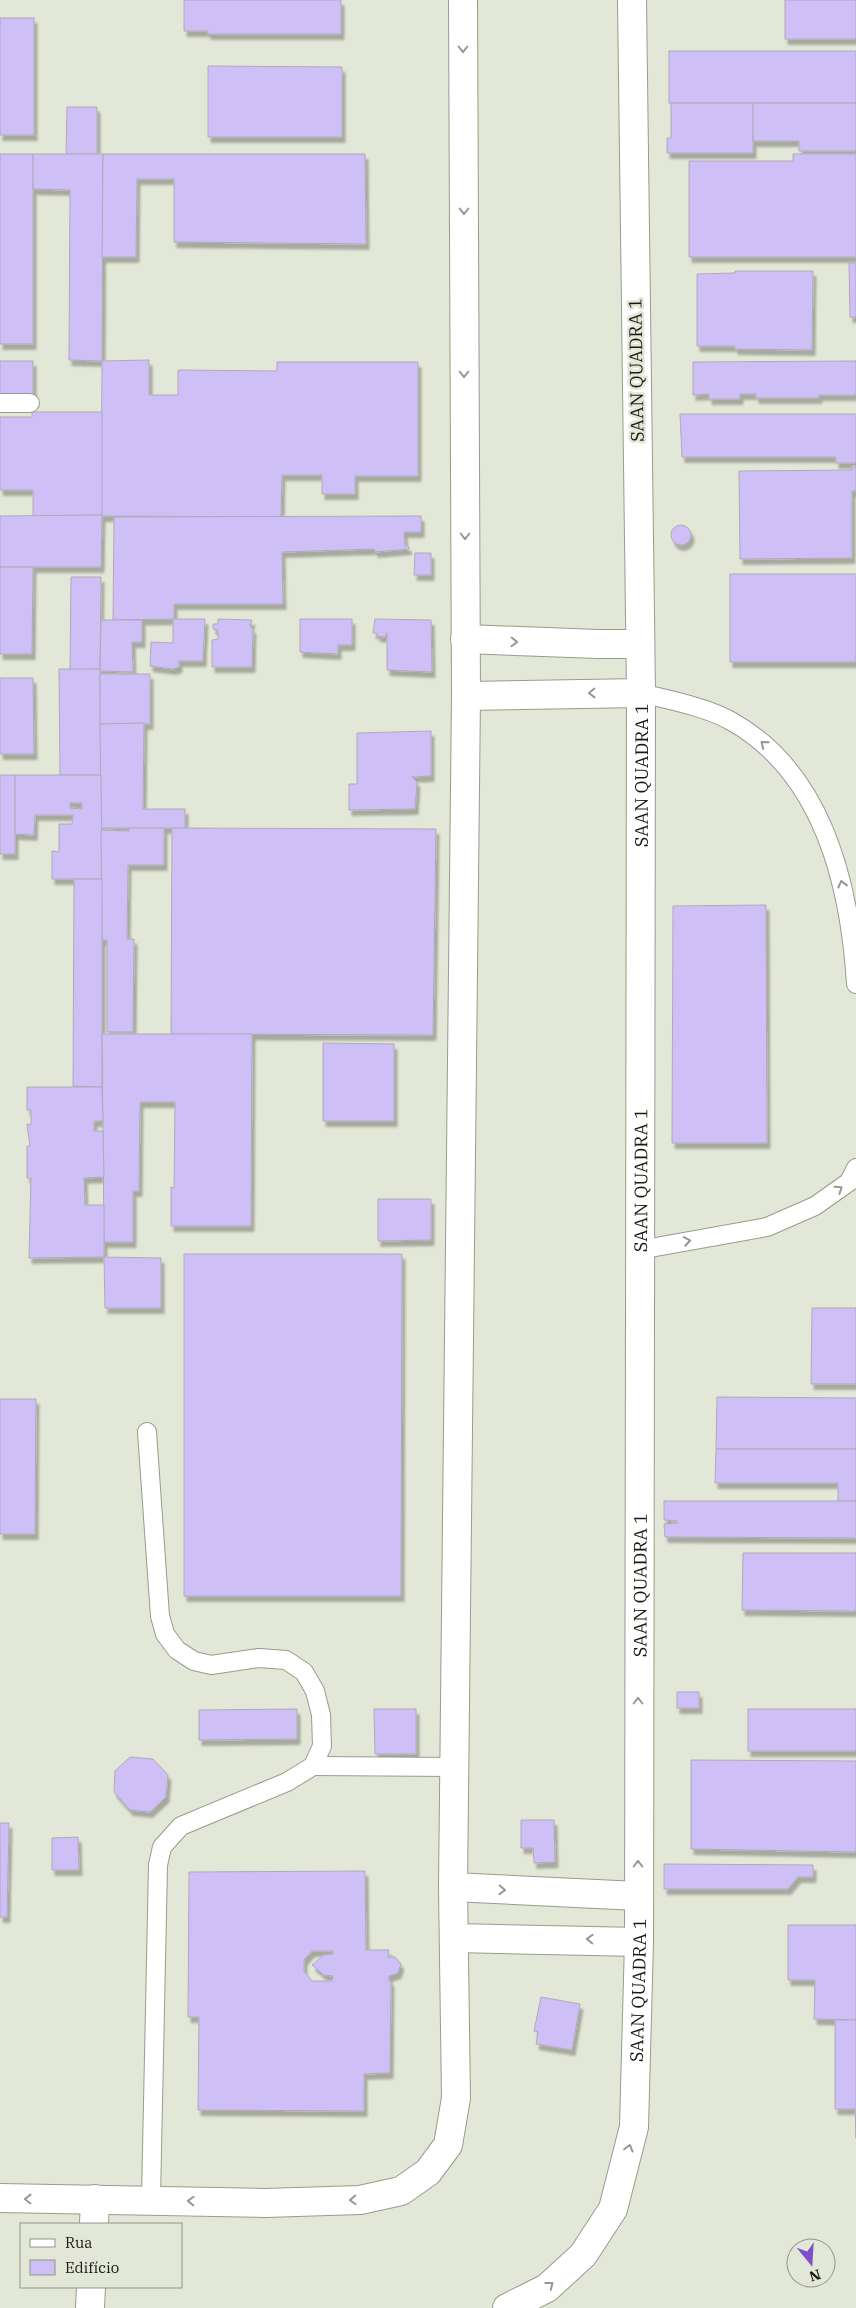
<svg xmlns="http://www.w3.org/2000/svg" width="856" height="2308" font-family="'IBM Plex Serif',serif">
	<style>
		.building { fill: #cfbff7; stroke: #aeaab9; fill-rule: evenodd; filter: url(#shadow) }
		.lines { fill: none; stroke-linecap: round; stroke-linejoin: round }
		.lane-casing { stroke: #989c8d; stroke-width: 20 }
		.street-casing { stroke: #989c8d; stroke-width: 30 }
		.lane { stroke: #fff; stroke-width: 18 }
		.street { stroke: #fff; stroke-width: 28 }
		.oneway { stroke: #979895 }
		.labels { text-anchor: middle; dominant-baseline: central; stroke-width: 5; stroke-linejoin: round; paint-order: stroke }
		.street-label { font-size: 18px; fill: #181914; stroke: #e3e7d7 }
	</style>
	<defs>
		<filter id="shadow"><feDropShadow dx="3" dy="5.5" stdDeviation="1" flood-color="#0004"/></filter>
	</defs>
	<rect width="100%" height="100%" fill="#e3e7d7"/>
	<g class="building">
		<polygon points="184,0 341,0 341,34 208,34 208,31 184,31"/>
		<rect x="785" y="0" width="71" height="39"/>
		<rect x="0" y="18" width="34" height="117"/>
		<rect x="669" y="51" width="187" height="52"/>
		<polygon points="208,66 342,67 342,137 208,137"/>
		<polygon points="671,103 753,103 753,153 667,153 667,138 671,138"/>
		<polygon points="753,103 856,103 856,151 799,151 799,141 753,141"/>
		<polygon points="67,107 97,107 97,154 66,154"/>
		<rect x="0" y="154" width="33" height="190"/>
		<polygon points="33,154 103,154 102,361 69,360 70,190 33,189"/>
		<polygon points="103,154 365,154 366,244 174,242 174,179 137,179 136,257 102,257"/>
		<polygon points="793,154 856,154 856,257 689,257 689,161 793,161"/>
		<polygon points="849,263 856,263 856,317 850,317"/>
		<polygon points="735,271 813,271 812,350 735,349 735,346 697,346 697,274 735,273"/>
		<polygon points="149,360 149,395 178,395 178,370 277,371 277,362 418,362 418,476 355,476 355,494 322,494 322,475 282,475 281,517 101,516 102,361"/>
		<rect x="0" y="361" width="33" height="35"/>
		<polygon points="856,361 856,395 819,395 819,398 756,398 756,394 740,394 740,399 709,399 709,394 693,395 693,362"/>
		<polygon points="32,412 102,412 102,515 33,516 33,490 0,490 0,417 32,417"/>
		<polygon points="680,414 856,414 856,463 836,463 836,457 682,457"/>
		<polygon points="852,466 856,466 856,491 852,491 852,558 740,559 739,471 852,470"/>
		<polygon points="102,515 101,567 0,567 0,516"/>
		<polygon points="421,516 421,532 404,532 405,546 408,546 409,549 375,552 374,549 282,552 283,604 174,604 174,619 113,620 114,517"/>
		<circle cx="681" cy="535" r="10"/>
		<polygon points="415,553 431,553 431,575 414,575"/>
		<polygon points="0,567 33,567 32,654 0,654"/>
		<rect x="730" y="574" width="126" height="88"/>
		<polygon points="71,577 101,577 100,669 70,670"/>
		<polygon points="173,619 205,619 203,661 179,661 179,667 173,669 150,666 151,642 173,643"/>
		<polygon points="218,619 252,620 250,626 253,629 252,667 212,667 212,640 218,639 218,630 213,629 213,624 218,624"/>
		<polygon points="300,619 352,619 352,645 338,645 338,654 300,652"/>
		<polygon points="375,619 431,620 432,672 387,670 387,633 385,637 377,636 377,633 373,633"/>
		<polygon points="101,620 142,620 142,642 132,642 133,672 100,671"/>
		<polygon points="59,669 100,669 101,775 60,775"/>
		<rect x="100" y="674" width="50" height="50"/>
		<polygon points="0,678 33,678 34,754 0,754"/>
		<polygon points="144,723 143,809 185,809 185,828 101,828 100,724"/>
		<polygon points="431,731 431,776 412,777 417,782 415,809 349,810 349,784 357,784 357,733"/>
		<rect x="0" y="775" width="15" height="79"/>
		<path d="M15,775h86l1,104h-50v-28l7,1v-28h13l1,-9h-38l-1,20 -19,-1zM70,803h12v6l-12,-1z"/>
		<polygon points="129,828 164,828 164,865 128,865 127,939 134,939 133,1032 107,1032 107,940 102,940 101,830 129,831"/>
		<polygon points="172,828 436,829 433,1035 171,1034"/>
		<polygon points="74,879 102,879 102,1087 73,1086"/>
		<polygon points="766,905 767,1143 672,1143 673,906"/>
		<polygon points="102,1034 252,1034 251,1226 171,1226 171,1187 174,1188 175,1102 140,1102 139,1191 133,1191 133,1242 104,1242"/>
		<polygon points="323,1043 394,1044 394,1121 323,1121"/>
		<polygon points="27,1087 102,1087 103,1121 94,1121 94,1131 103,1131 104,1177 84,1178 85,1205 104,1205 104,1257 29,1258 31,1178 27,1178 27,1146 30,1146 27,1124 31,1125 31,1110 27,1110"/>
		<polygon points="378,1199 431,1199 431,1240 378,1241"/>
		<polygon points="184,1254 402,1254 401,1596 184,1596"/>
		<polygon points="104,1257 161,1258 161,1308 105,1308"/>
		<polygon points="812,1308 856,1308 856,1384 811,1384"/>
		<polygon points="717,1397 856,1398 856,1449 716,1449"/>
		<polygon points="0,1399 36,1399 35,1534 0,1534"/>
		<polygon points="716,1449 856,1449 856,1501 838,1501 838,1483 715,1483"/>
		<polygon points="664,1501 856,1501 856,1538 665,1537 664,1524 677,1523 677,1521 664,1520"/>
		<polygon points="743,1553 856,1553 856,1611 742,1610"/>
		<rect x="677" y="1692" width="22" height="16"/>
		<polygon points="297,1709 297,1739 199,1740 199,1710"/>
		<polygon points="374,1709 416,1709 416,1754 375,1754"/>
		<rect x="748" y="1709" width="108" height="42"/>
		<polygon points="130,1757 153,1759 168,1775 166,1797 150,1812 130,1810 114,1792 115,1771"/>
		<polygon points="691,1760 856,1761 856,1852 691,1849"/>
		<polygon points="521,1820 554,1820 555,1862 534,1863 533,1848 521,1848"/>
		<polygon points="0,1823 9,1823 7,1917 0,1917"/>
		<polygon points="78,1837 79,1870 52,1870 52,1838"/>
		<polygon points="664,1864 813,1865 813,1877 798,1877 788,1889 664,1889"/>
		<path d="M365,1871l1,79h23l-1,7h7l6,7 -3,9 -9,3v5h2l-1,92 -26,1v37l-166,-1 1,-93h-11l1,-145zM312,1951h21v3l-9,1 -12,10 12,10 9,1 -1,5h-20l-8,-10v-11z"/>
		<polygon points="788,1925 856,1925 856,2020 814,2019 815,1980 788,1980"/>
		<polygon points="541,1997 580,2004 572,2050 536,2044 538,2032 534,2031"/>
		<polygon points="835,2020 856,2020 856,2138 855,2109 835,2109"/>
	</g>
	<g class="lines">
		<g class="lane-casing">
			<g id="lane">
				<polyline points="0,403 30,403"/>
				<path d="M641,693c28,7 65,14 90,28 93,52 119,165 125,263"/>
				<polyline points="639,1250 767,1227 815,1206 849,1182 856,1168"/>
				<polyline points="147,1432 160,1616 165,1634 177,1650 194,1661 211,1665 259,1658 286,1660 304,1672 315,1691 321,1715 322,1746 313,1766 287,1782 181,1826 162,1847 158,1865 151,2199"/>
				<polyline points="313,1766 454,1767"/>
			</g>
		</g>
		<g class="street-casing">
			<g id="street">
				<polyline points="465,639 598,644 640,644"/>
				<polyline points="466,696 641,693"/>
				<polyline points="453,1887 638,1896"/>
				<polyline points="455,1938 639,1942"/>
				<polyline points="0,2198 265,2203 360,2200 401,2191 428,2172 448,2145 456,2098 453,1887 466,696 463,0"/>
				<polyline points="94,2224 95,2199"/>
				<polyline points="90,2308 91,2287"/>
				<path id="s1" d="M507,2308l40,-20 36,-33 30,-46 21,-82 5,-185 2,-1249 -9,-693"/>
			</g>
		</g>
		<use href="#lane" class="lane"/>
		<use href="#street" class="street"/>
	</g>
	<defs><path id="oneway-chevron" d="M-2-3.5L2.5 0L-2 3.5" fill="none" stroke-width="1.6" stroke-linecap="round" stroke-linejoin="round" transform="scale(1.25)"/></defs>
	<g class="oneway">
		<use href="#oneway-chevron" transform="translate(463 49) rotate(90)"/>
		<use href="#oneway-chevron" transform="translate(464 211) rotate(90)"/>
		<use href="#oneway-chevron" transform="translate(464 374) rotate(90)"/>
		<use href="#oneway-chevron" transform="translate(465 536) rotate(90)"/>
		<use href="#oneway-chevron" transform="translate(514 642) rotate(2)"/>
		<use href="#oneway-chevron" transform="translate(592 693) rotate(179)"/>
		<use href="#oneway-chevron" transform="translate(764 744) rotate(-141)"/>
		<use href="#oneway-chevron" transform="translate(842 884) rotate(-104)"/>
		<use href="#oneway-chevron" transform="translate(839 1189) rotate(-35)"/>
		<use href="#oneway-chevron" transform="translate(687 1241) rotate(-10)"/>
		<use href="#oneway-chevron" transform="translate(638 1701) rotate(-90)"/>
		<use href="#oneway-chevron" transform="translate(638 1864) rotate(-90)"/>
		<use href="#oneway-chevron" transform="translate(502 1890) rotate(3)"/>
		<use href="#oneway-chevron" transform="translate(590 1939) rotate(-178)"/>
		<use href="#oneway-chevron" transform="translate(629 2148) rotate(-75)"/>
		<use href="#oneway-chevron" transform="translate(28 2199) rotate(-179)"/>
		<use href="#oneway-chevron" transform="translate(353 2200) rotate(178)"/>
		<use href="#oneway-chevron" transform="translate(191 2201) rotate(-178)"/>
		<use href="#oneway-chevron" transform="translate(550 2285) rotate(-38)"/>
	</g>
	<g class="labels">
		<g class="street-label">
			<text transform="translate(636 370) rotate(-91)">SAAN QUADRA 1</text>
			<text stroke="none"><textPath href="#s1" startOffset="1585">SAAN QUADRA 1</textPath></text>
			<text stroke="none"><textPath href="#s1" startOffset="1180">SAAN QUADRA 1</textPath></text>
			<text stroke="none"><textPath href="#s1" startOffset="775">SAAN QUADRA 1</textPath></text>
			<text stroke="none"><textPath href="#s1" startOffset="370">SAAN QUADRA 1</textPath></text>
		</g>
	</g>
	<rect x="20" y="2223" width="162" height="65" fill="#e3e7d7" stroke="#929589"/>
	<rect x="30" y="2239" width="25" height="8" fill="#ffffff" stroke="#929589"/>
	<text x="65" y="2248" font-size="15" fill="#181914">Rua</text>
	<rect x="30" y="2260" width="25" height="15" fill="#cfbff7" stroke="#929589"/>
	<text x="65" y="2273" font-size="15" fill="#181914">Edifício</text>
	<g transform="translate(811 2263) rotate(162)"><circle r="24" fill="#e3e7d7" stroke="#929589"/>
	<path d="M0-4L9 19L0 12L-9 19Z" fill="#7e4fc7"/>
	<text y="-8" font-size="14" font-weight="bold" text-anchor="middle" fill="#181914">N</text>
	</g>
</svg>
